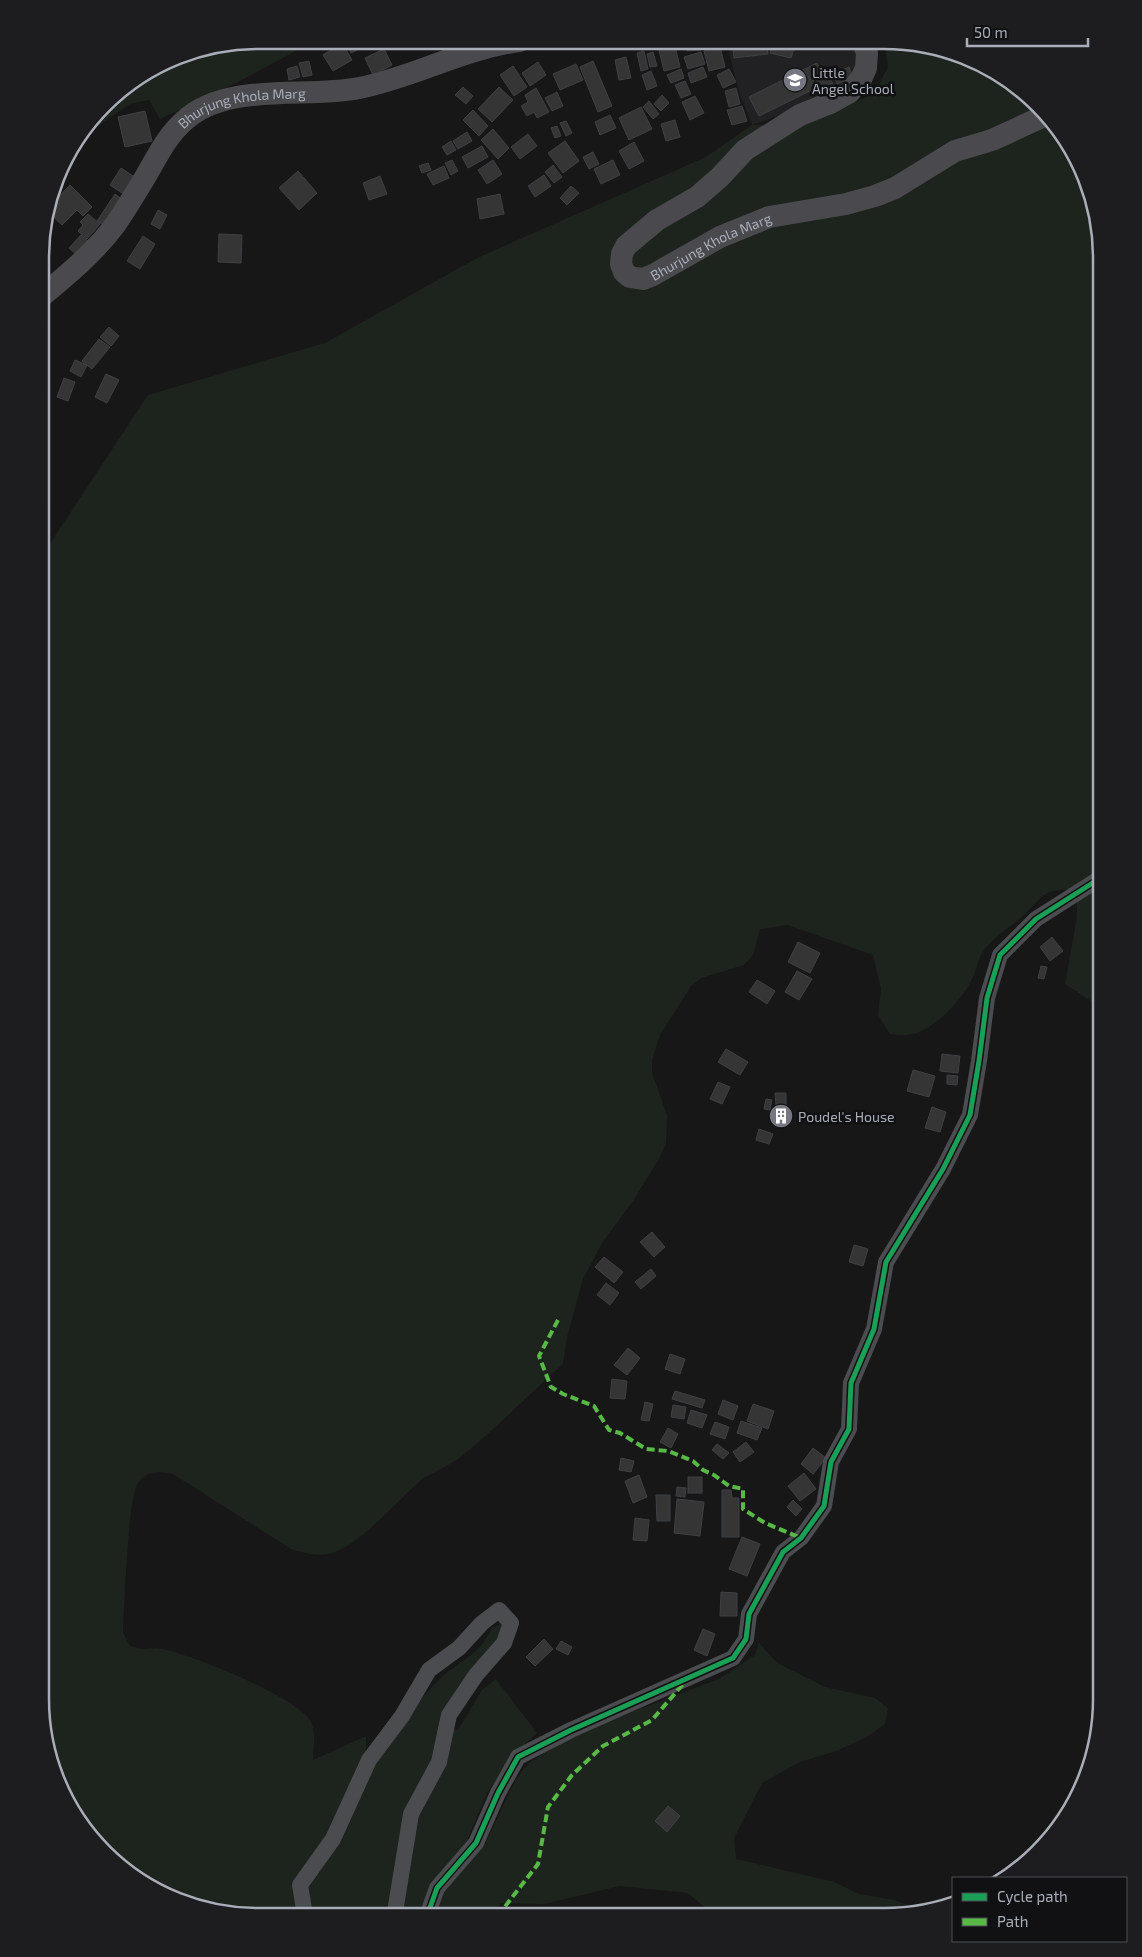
<svg xmlns="http://www.w3.org/2000/svg" width="1142" height="1957" font-family="'Exo 2',sans-serif">
	<style>
		.built { fill: #212123 }
		.green { fill: #1d241e }
		.building { fill: #353536; stroke: #3f4043 }
		.lines { fill: none; stroke-linecap: round; stroke-linejoin: round }
		.minor { stroke: #4b4c50; stroke-width: 16 }
		.secondary { stroke: #4a4a4e; stroke-width: 22 }
		.quiet { stroke: #58b947; stroke-width: 4; stroke-dasharray: 8 4; stroke-linecap: butt }
		.cycleway-casing { stroke: #111113; stroke-width: 8 }
		.cycleway { stroke: #1a9f57; stroke-width: 5 }
		.labels { text-anchor: middle; dominant-baseline: central; stroke-width: 5; stroke-linejoin: round; paint-order: stroke }
		.poi-label { font-size: 14px; fill: #a8adb8; stroke: #111113; text-anchor: start }
		.street-label { font-size: 14px; fill: #a8adb8; stroke: #111113 }
		.rim { fill: none; stroke: #a8adb8; stroke-width: 2.5 }
	</style>
	<rect width="100%" height="100%" fill="#171717"/>
	<polygon class="built" points="726,41 843,42 855,49 859,57 858,74 832,97 752,125 740,95"/>
	<g class="green">
		<polygon points="258,40 316,40 238,82 160,119 149,100 130,104 79,139 114,94 175,56"/>
		<path d="M884,42h29l55,15 49,28 40,40 29,50 16,83v750l-37,-24 12,-67v-28c-11,1 -23,0 -33,6 -7,5 -13,13 -19,19 -14,13 -32,22 -43,39 -5,8 -5,16 -9,24 -9,21 -35,48 -56,56 -9,3 -18,2 -27,1l-12,-19 3,-26 -8,-34 -85,-30 -28,4 -7,26 -9,10 -43,13 -10,8 -31,49 -8,25v13l15,42 -1,27 -5,13 -28,46 -31,42 -19,36 -16,58 -4,27c-35,31 -67,65 -104,94 -12,9 -27,14 -39,23 -23,20 -60,64 -88,72 -13,4 -28,0 -41,-4l-118,-75c-14,-3 -25,-4 -35,9 -10,12 -14,128 -15,150l7,13c5,1 10,4 15,3 3,0 7,-1 11,-1 28,3 143,49 155,74 6,13 2,25 2,38l53,-24v14l16,3c18,-25 35,-53 58,-74 21,-21 37,-20 52,-51l8,-4 4,2 -6,18 -41,44 -6,41 7,1 24,-40 14,-11 41,54 -23,21 -27,39 -20,48 18,3 31,-65 13,-16 34,-21 71,-31 85,-32 36,-24 4,-12 18,20 48,24 50,11 13,10 -3,16 -20,14 -29,13 -36,11 -38,21 -28,55 2,21 98,23 25,12 35,6 28,10 -37,7h-169l-28,-24 -68,-7 -76,18 -43,-1 -11,13 -260,-1 -55,-14 -50,-29 -40,-40 -29,-50 -16,-83 1,-1142 107,-162 177,-52 152,-85 229,-101 46,-32h50l72,-31 14,-27z"/>
	</g>
	<g class="building">
		<polygon points="357,40 361,48 351,53 345,41"/>
		<polygon points="366,40 380,40 370,46"/>
		<polygon points="732,41 766,41 768,54 734,58"/>
		<polygon points="773,41 781,42 795,45 791,58 770,53"/>
		<polygon points="674,42 680,67 664,71 658,46"/>
		<polygon points="342,43 352,60 333,71 323,55"/>
		<polygon points="701,43 701,50 687,51 687,44"/>
		<polygon points="720,47 725,67 709,71 704,51"/>
		<polygon points="384,49 392,65 373,75 365,58"/>
		<polygon points="644,51 648,69 641,71 637,53"/>
		<polygon points="653,52 657,66 650,67 647,54"/>
		<polygon points="701,52 705,64 688,69 684,57"/>
		<polygon points="626,57 631,78 619,80 615,60"/>
		<polygon points="309,61 312,75 303,77 299,63"/>
		<polygon points="593,61 612,106 598,112 580,67"/>
		<polygon points="538,62 546,75 530,86 522,73"/>
		<polygon points="817,63 823,75 813,80 816,88 759,116 749,97"/>
		<polygon points="576,64 583,80 560,90 553,74"/>
		<polygon points="297,66 300,77 289,80 287,69"/>
		<polygon points="513,66 527,87 514,96 500,75"/>
		<polygon points="703,67 707,77 691,83 688,73"/>
		<polygon points="849,67 853,78 837,84 833,74"/>
		<polygon points="681,69 684,78 671,83 667,75"/>
		<polygon points="729,69 736,82 723,88 717,75"/>
		<polygon points="651,71 657,86 647,90 642,75"/>
		<polygon points="829,75 834,87 820,92 816,80"/>
		<polygon points="685,81 691,94 681,98 675,85"/>
		<polygon points="463,87 473,96 466,104 455,95"/>
		<polygon points="499,87 513,100 492,122 478,109"/>
		<polygon points="536,88 549,112 537,118 534,112 527,116 521,106 528,102 525,95"/>
		<polygon points="736,88 740,104 729,107 725,91"/>
		<polygon points="557,92 563,106 552,111 545,98"/>
		<polygon points="662,95 669,103 661,111 654,104"/>
		<polygon points="695,96 704,113 690,120 682,102"/>
		<polygon points="649,101 659,114 653,119 643,107"/>
		<polygon points="742,106 747,121 732,125 727,110"/>
		<polygon points="641,107 652,129 629,140 619,118"/>
		<polygon points="473,110 488,126 479,136 463,120"/>
		<polygon points="145,111 152,141 125,147 118,117"/>
		<polygon points="610,115 616,128 600,135 595,122"/>
		<polygon points="675,120 680,137 666,141 661,124"/>
		<polygon points="566,121 572,133 566,136 560,123"/>
		<polygon points="557,126 561,136 555,138 551,128"/>
		<polygon points="493,129 509,148 498,159 481,140"/>
		<polygon points="467,132 472,141 458,149 453,141"/>
		<polygon points="528,134 537,146 520,159 511,147"/>
		<polygon points="451,141 456,150 447,155 442,147"/>
		<polygon points="565,141 579,161 563,173 548,153"/>
		<polygon points="634,142 644,161 629,169 619,151"/>
		<polygon points="482,146 488,157 468,168 462,157"/>
		<polygon points="593,152 599,164 589,169 583,157"/>
		<polygon points="452,160 458,171 451,175 445,163"/>
		<polygon points="493,160 502,174 487,184 478,170"/>
		<polygon points="613,160 620,175 601,184 594,169"/>
		<polygon points="428,163 431,170 422,173 419,166"/>
		<polygon points="553,165 562,177 554,183 545,172"/>
		<polygon points="444,166 449,178 433,185 427,174"/>
		<polygon points="121,168 136,178 125,195 110,185"/>
		<polygon points="298,171 317,193 299,210 279,188"/>
		<polygon points="544,175 551,186 535,197 528,186"/>
		<polygon points="380,176 387,194 369,200 363,183"/>
		<polygon points="70,185 92,207 83,216 77,210 62,225 47,211 48,208"/>
		<polygon points="571,186 579,193 567,205 560,198"/>
		<polygon points="115,194 124,201 107,227 97,221"/>
		<polygon points="500,194 504,214 480,219 477,199"/>
		<polygon points="158,210 167,215 160,229 151,224"/>
		<polygon points="88,214 100,224 87,239 78,231 83,225 80,222"/>
		<polygon points="219,234 242,235 241,263 218,262"/>
		<polygon points="81,235 89,242 77,255 69,248"/>
		<polygon points="143,236 155,244 140,269 127,261"/>
		<polygon points="109,327 119,336 111,346 100,337"/>
		<polygon points="99,339 110,347 92,369 82,361"/>
		<polygon points="75,360 87,365 81,377 70,371"/>
		<polygon points="106,374 119,380 107,403 95,397"/>
		<polygon points="64,378 75,382 68,401 57,397"/>
		<polygon points="1052,937 1063,951 1050,961 1040,947"/>
		<polygon points="798,942 820,953 810,973 788,962"/>
		<polygon points="1041,966 1047,967 1044,979 1038,978"/>
		<polygon points="797,971 812,979 799,1000 785,992"/>
		<polygon points="757,980 775,991 767,1004 749,992"/>
		<polygon points="726,1049 748,1062 740,1075 718,1062"/>
		<polygon points="942,1054 960,1056 958,1073 940,1071"/>
		<polygon points="913,1070 935,1076 929,1097 907,1091"/>
		<polygon points="947,1075 958,1076 957,1085 947,1084"/>
		<polygon points="718,1082 730,1087 722,1104 710,1099"/>
		<polygon points="775,1093 786,1093 786,1105 776,1105"/>
		<polygon points="766,1099 772,1100 770,1110 764,1109"/>
		<polygon points="932,1107 946,1112 940,1132 925,1128"/>
		<polygon points="775,1108 787,1108 787,1125 774,1125"/>
		<polygon points="759,1129 773,1134 769,1144 756,1140"/>
		<polygon points="652,1232 665,1247 654,1257 640,1242"/>
		<polygon points="854,1245 868,1249 863,1266 849,1262"/>
		<polygon points="604,1257 623,1272 614,1283 595,1267"/>
		<polygon points="651,1269 656,1276 641,1289 635,1282"/>
		<polygon points="606,1283 619,1293 610,1305 597,1295"/>
		<polygon points="628,1348 640,1358 627,1375 614,1365"/>
		<polygon points="670,1354 685,1359 680,1374 665,1369"/>
		<polygon points="612,1379 627,1381 625,1399 610,1398"/>
		<polygon points="675,1391 705,1400 702,1408 672,1399"/>
		<polygon points="723,1400 738,1406 733,1420 718,1414"/>
		<polygon points="645,1402 653,1404 649,1421 641,1420"/>
		<polygon points="753,1404 774,1411 768,1429 747,1421"/>
		<polygon points="673,1405 686,1407 684,1419 671,1417"/>
		<polygon points="691,1410 707,1415 702,1428 687,1423"/>
		<polygon points="741,1421 762,1428 757,1440 737,1433"/>
		<polygon points="715,1422 729,1427 725,1439 710,1434"/>
		<polygon points="668,1428 678,1434 671,1448 660,1442"/>
		<polygon points="746,1442 754,1452 740,1462 733,1452"/>
		<polygon points="717,1444 729,1453 723,1459 712,1450"/>
		<polygon points="813,1448 826,1458 813,1474 801,1464"/>
		<polygon points="621,1458 634,1461 631,1472 619,1470"/>
		<polygon points="804,1473 816,1489 800,1501 788,1486"/>
		<polygon points="639,1475 647,1497 633,1503 625,1481"/>
		<rect x="688" y="1477" width="14" height="16"/>
		<polygon points="677,1487 686,1488 685,1497 676,1496"/>
		<polygon points="722,1490 731,1490 732,1498 739,1498 739,1537 722,1537"/>
		<polygon points="656,1495 670,1495 670,1521 657,1521"/>
		<polygon points="677,1499 704,1502 700,1536 674,1533"/>
		<polygon points="793,1500 802,1509 796,1516 787,1507"/>
		<polygon points="635,1518 649,1520 647,1541 633,1540"/>
		<polygon points="742,1537 760,1544 747,1576 729,1569"/>
		<polygon points="721,1592 737,1593 737,1616 720,1616"/>
		<polygon points="703,1629 715,1634 707,1656 694,1650"/>
		<polygon points="544,1639 553,1649 535,1666 526,1657"/>
		<polygon points="561,1641 572,1647 568,1655 556,1649"/>
		<polygon points="668,1806 680,1816 667,1832 655,1821"/>
	</g>
	<g class="lines">
		<g class="minor">
			<polyline points="305,1915 300,1885 333,1839 369,1760 402,1716 429,1670 459,1648 482,1623 499,1610 511,1623 504,1643 476,1675 449,1715 439,1762 411,1814 395,1912 397,1916"/>
			<polyline points="427,1916 437,1888 476,1843 498,1793 518,1757 571,1730 733,1658 746,1639 749,1614 783,1552 801,1538 824,1506 831,1462 849,1429 851,1383 874,1329 886,1262 943,1169 970,1115 979,1061 987,998 1000,955 1036,919 1102,877"/>
		</g>
		<g class="secondary">
			<path id="s1" d="M863,42l4,11 -1,15 -4,9 -12,15 -20,11 -30,12 -55,35 -25,27 -23,20 -40,23 -31,26 -4,8 -1,10 3,8 6,5 13,2 10,-4 67,-38 49,-20 77,-13 29,-8 20,-8 60,-37 37,-11 50,-23 6,-1"/>
			<path id="s2" d="M42,296c25,-21 53,-44 73,-71 11,-16 22,-34 32,-51 11,-19 20,-38 37,-53 43,-40 122,-22 175,-33 56,-11 102,-39 160,-47"/>
		</g>
		<g class="quiet">
			<polyline points="558,1320 539,1356 551,1387 563,1394 594,1406 609,1430 620,1433 646,1449 668,1451 693,1461 703,1470 714,1475 729,1486 743,1489 743,1509 765,1523 801,1538"/>
			<polyline points="502,1916 500,1913 538,1864 548,1807 572,1775 603,1746 652,1720 684,1683"/>
		</g>
		<g class="cycleway-casing">
			<polyline id="cycleway" points="427,1916 437,1888 476,1843 498,1793 518,1757 571,1730 733,1658 746,1639 749,1614 783,1552 801,1538 824,1506 831,1462 849,1429 851,1383 874,1329 886,1262 943,1169 970,1115 979,1061 987,998 1000,955 1036,919 1102,877"/>
		</g>
		<use href="#cycleway" class="cycleway"/>
	</g>
	<defs>
		<g id="school-disc" transform="scale(1.25)"><circle r="9.5" fill="#757880" stroke="#111113"/><path d="M0-5L7-2L0 1L-7-2ZM-4 1L0 2.5L4 1V4Q0 6-4 4Z" fill="#fff"/></g>
		<g id="building-disc" transform="scale(1.25)"><circle r="9.5" fill="#757880" stroke="#111113"/><path d="M-4-6H4V6H1V3H-1V6H-4ZM-2.5-4.3h1.7v1.8h-1.7ZM.8-4.3h1.7v1.8H.8ZM-2.5-1h1.7V.8h-1.7ZM.8-1h1.7V.8H.8Z" fill="#fff"/></g>
	</defs>
	<g fill-rule="evenodd">
		<use href="#school-disc" x="795" y="80"/>
		<use href="#building-disc" x="781" y="1116"/>
	</g>
	<g class="labels">
		<g class="poi-label">
			<text x="812" y="72">Little<tspan x="812" dy="16">Angel School</tspan></text>
			<text x="798" y="1116">Poudel's House</text>
		</g>
		<g class="street-label">
			<text stroke="none"><textPath href="#s2" startOffset="288">Bhurjung Khola Marg</textPath></text>
			<text stroke="none"><textPath href="#s1" startOffset="454">Bhurjung Khola Marg</textPath></text>
		</g>
	</g>
	<path d="M0 0H1142V1957H0ZM258 49H884A209 209 0 0 1 1093 258V1699A209 209 0 0 1 884 1908H258A209 209 0 0 1 49 1699V258A209 209 0 0 1 258 49Z" fill="#1d1d20" fill-rule="evenodd"/>
	<path class="rim" d="M258 49H884A209 209 0 0 1 1093 258V1699A209 209 0 0 1 884 1908H258A209 209 0 0 1 49 1699V258A209 209 0 0 1 258 49Z"/>
	<rect x="952" y="1877" width="175" height="65" fill="#111113" stroke="#4d4f55"/>
	<rect x="962" y="1893" width="25" height="8" fill="#1a9f57" stroke="#4d4f55"/>
	<text x="997" y="1902" font-size="15" fill="#a8adb8">Cycle path</text>
	<rect x="962" y="1918" width="25" height="8" fill="#58b947" stroke="#4d4f55"/>
	<text x="997" y="1927" font-size="15" fill="#a8adb8">Path</text>
	<path d="M967 38v8h121v-8" fill="none" stroke="#a8adb8" stroke-width="2.5"/>
	<text x="974" y="38" font-size="15" fill="#a8adb8" stroke="#111113" stroke-width="4" paint-order="stroke">50 m</text>
</svg>
